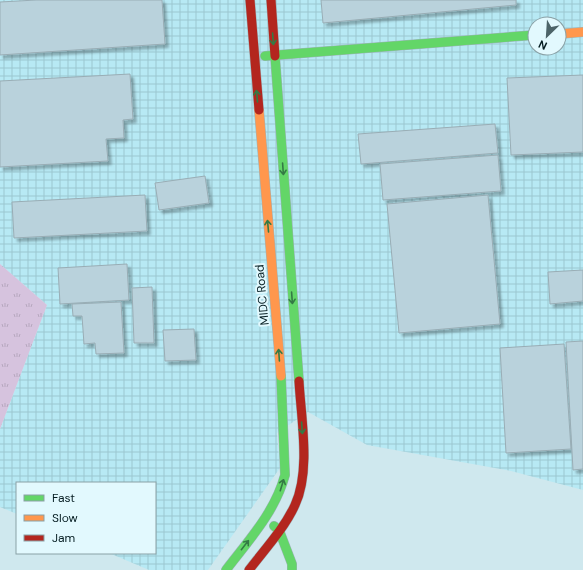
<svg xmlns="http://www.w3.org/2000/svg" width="583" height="570" font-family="'DM Sans',sans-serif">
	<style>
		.industrial { fill: url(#industrial-grid); fill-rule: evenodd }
		.grass { fill: url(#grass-tufts) }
		.building { fill: #b9d2dc; stroke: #99adb5; filter: url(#shadow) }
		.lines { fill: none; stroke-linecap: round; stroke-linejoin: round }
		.fast-casing { stroke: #9db3b9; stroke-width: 10 }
		.slow-casing { stroke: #9db3b9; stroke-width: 10 }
		.jam-casing { stroke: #9db3b9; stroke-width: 10 }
		.fast { stroke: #63d668; stroke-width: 9 }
		.slow { stroke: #ff974d; stroke-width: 9 }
		.jam { stroke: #b3261e; stroke-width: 9 }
		.oneway { stroke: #347a45 }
		.labels { text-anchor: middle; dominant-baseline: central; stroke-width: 4; stroke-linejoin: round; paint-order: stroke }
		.street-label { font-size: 12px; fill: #051d22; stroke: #e2f9fe }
	</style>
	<defs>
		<pattern id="industrial-grid" width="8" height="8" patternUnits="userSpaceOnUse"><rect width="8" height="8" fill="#b7e9f4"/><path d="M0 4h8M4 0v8" fill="none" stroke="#9cc7d1"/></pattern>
		<pattern id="grass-tufts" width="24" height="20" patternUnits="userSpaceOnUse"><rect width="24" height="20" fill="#d6c3de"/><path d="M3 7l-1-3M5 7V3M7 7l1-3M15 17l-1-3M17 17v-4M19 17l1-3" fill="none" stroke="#b6a7be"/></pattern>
		<filter id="shadow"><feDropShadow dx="3.5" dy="3.5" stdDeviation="1" flood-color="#0004"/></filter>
	</defs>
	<rect width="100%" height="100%" fill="#cfe8ee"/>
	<path class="industrial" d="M0,0h583v490l-72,-19 -144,-26 -59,-33 -31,21 3,35 -72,102h-59l-40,-17h46v-70h-138v31l-17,-7v-78l47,-124 -47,-41zM535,24h24v24h-24z"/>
	<polygon class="grass" points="0,264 47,305 0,429"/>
	<g class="building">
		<polygon points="36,0 162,0 165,44 0,55 0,2"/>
		<polygon points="321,0 516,0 516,5 323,23"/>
		<polygon points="130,74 133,119 123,120 124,138 106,139 108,161 0,167 0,81"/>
		<polygon points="583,75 583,152 511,155 507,78"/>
		<polygon points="495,124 498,153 361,164 358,134"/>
		<polygon points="498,155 501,191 383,200 380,164"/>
		<polygon points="205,176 209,203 159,210 155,183"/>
		<polygon points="145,195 147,231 14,238 12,202"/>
		<polygon points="488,195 500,324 399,333 387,204"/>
		<polygon points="127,264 129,300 60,304 58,268"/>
		<polygon points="583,270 583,301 550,304 548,272"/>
		<polygon points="152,287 154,343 134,343 132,288"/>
		<polygon points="121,302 124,353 96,354 95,343 84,344 82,316 73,316 72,304"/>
		<polygon points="194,329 196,360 165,361 163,330"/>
		<polygon points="583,341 583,469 573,470 566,342"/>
		<polygon points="564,344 571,449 506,453 500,348"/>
	</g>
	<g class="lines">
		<g class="fast-casing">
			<g id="fast">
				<polyline points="265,56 535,35"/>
				<polyline points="275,56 299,381"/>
				<polyline points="274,526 279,530 292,564 292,570"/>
				<path d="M226,570c23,-30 49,-58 59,-95l-4,-99"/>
			</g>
		</g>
		<g class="slow-casing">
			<g id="slow">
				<polyline points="559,34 583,32"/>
				<polyline points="259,110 281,376"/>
			</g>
		</g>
		<g class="jam-casing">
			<g id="jam">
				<polyline points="250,0 259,110"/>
				<polyline points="271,0 275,56"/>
				<path d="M249,570c16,-21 35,-41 46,-65 16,-34 6,-87 4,-124"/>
			</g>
		</g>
		<use href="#fast" class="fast"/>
		<use href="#slow" class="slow"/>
		<use href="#jam" class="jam"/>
	</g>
	<defs><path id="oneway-shaft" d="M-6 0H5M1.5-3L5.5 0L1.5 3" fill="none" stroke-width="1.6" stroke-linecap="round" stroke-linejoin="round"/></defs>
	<g class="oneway">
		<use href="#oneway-shaft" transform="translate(273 39) rotate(86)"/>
		<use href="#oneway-shaft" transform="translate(257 96) rotate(-95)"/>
		<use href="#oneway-shaft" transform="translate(283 169) rotate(86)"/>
		<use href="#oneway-shaft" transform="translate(268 226) rotate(-95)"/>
		<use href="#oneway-shaft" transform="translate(292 298) rotate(86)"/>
		<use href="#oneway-shaft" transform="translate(279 355) rotate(-94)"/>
		<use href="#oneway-shaft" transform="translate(302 428) rotate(86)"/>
		<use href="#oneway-shaft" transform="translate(282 485) rotate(-73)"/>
		<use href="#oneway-shaft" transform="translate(245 545) rotate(-52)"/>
	</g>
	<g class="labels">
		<g class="street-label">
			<text transform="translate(262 295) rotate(-95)">MIDC Road</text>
		</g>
	</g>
	<rect x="16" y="482" width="140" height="72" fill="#e2f9fe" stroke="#8aa1a6"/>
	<rect x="24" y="495" width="20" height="6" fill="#63d668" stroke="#8aa1a6"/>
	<text x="52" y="502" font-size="12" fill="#051d22">Fast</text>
	<rect x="24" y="515" width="20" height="6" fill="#ff974d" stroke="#8aa1a6"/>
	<text x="52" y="522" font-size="12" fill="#051d22">Slow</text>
	<rect x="24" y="535" width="20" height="6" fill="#b3261e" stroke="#8aa1a6"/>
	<text x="52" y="542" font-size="12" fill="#051d22">Jam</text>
	<g transform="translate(547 36) rotate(205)"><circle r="19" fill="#e2f9fe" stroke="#8aa1a6"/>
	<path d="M0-3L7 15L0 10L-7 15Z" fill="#4c6469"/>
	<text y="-6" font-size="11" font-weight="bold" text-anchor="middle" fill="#051d22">N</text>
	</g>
</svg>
